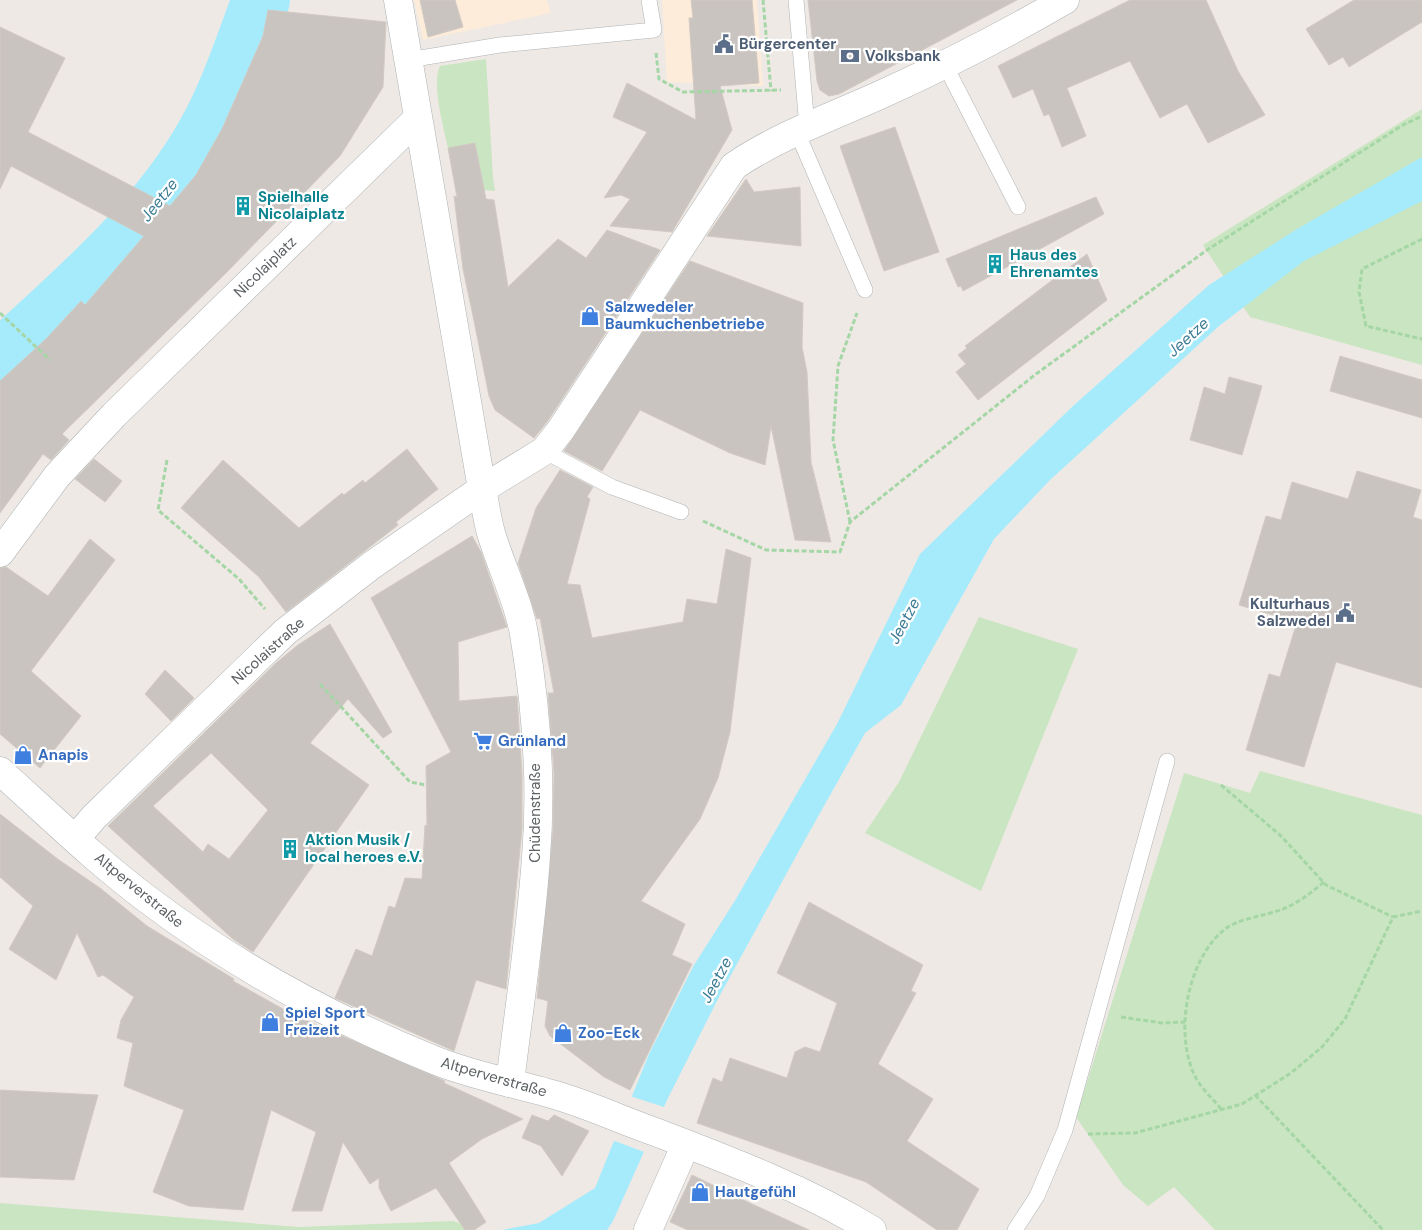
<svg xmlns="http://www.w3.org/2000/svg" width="1422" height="1230" font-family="'DM Sans',sans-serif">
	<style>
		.commercial { fill: #fdecda }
		.green { fill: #cae5c1 }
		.water { fill: #a6ebfc }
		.pier { fill: #eee9e4 }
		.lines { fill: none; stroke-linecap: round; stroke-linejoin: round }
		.river { stroke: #a6ebfc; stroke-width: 58 }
		.building { fill: #cac4c1; stroke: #d2cac2; fill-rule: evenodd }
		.service-casing { stroke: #afb3b6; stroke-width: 16 }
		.minor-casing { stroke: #afb3b6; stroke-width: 29 }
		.path { stroke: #a5d6a6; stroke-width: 3; stroke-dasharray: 5 2.5; stroke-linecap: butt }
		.service { stroke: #fff; stroke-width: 15 }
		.minor { stroke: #fff; stroke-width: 28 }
		.labels { text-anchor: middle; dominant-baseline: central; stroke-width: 4.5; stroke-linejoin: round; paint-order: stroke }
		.service-label { font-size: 15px; font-weight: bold; fill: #4e5e75; stroke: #fff; text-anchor: start }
		.culture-label { font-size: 15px; font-weight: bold; fill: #0d838f; stroke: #fff; text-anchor: start }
		.street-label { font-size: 15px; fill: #5c6164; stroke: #fff }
		.shop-label { font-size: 15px; font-weight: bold; fill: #366cbe; stroke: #fff; text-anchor: start }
		.water-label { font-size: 16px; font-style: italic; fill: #3b7b94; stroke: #fff }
	</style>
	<rect width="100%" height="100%" fill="#eee9e4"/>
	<g class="commercial">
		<polygon points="414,0 547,0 551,13 423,40"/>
		<polygon points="662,0 757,0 763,86 667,82"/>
	</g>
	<g class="green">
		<path d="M486,59l7,119 2,13 -36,-3 21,-19 -5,-26 -27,5c-4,-19 -17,-65 -8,-82z"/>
		<polygon points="1422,109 1422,365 1250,317 1203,245"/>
		<polygon points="979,617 1078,649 981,891 865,833 899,782"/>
		<polygon points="1260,771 1422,815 1422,1230 1215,1230 1174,1187 1148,1206 1123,1185 1076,1117 1184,773 1250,793"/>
		<polygon points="0,1203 299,1227 453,1221 478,1230 0,1230"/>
	</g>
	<polygon class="water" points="1422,157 1422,201 1304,261 1219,326 1050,480 994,539 901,705 865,733 806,838 720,995 668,1098 613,1221 607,1230 502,1230 539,1223 595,1188 649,1054 694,965 736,899 837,724 920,554 1073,406 1209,285 1297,229"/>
	<polygon class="pier" points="630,1096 667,1108 647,1153 612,1140"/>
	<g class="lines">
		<path class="river" d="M0,360c75,-70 155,-136 206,-227 23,-41 38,-88 55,-133"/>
	</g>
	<g class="building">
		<polygon points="420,0 455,0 463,27 428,37"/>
		<polygon points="691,0 752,0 759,83 720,86 732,130 672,232 610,226 630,199 621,195 604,198 647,132 613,117 627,83 696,120 689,18 693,18"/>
		<polygon points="808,0 1017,0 839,94 829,96 820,90 817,81"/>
		<polygon points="1130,0 1206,0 1238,71 1265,115 1208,143 1187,104 1160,118 1130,61 1067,88 1086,136 1062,147 1049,114 1044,116 1033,89 1013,98 998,66"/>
		<polygon points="1354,0 1422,0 1422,22 1349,67 1343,57 1329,65 1306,29"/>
		<polygon points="268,10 386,22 383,87 340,156 226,273 62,434 69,440 51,460 43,454 0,513 0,381 46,339 81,301 85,305 144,236 11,166 0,189 0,27 65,58 28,132 170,206 196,175 222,129 263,36"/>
		<polygon points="895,127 939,252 884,271 840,146"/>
		<polygon points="475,143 486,199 494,200 508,287 558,239 586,258 607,230 660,250 547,422 534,438 495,410 489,396 472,311 463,269 454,196 457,197 448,148"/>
		<polygon points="746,179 754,192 800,187 801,246 707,236"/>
		<polygon points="1096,197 1104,214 963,291 961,286 958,287 946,259"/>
		<polygon points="1087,254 1107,300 978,400 956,372 966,364 958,355 967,348 965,346"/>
		<polygon points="690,261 803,303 802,347 807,372 811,462 831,542 795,540 771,426 765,465 730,453 640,410 602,471 564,451"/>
		<polygon points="1340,356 1422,380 1422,418 1330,391"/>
		<polygon points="1229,377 1262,386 1242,455 1190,440 1204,387 1225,394"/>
		<polygon points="407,449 438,489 396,522 398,525 371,546 286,612 259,577 181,508 223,460 299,528 342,493 344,495 363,480 365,483"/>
		<polygon points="94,459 122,481 105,502 75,479"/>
		<polygon points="560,470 593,487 587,497 590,499 567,584 580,585 592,638 683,622 687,599 717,604 726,549 751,558 730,732 718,778 700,819 641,901 685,924 672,955 692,964 630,1090 604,1077 550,1036 545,1026 548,1001 537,998 553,830 554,773 548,693 554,693 540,618 537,619 518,563 536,508"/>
		<polygon points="1357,471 1421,490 1413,517 1422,520 1422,688 1336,662 1304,767 1246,750 1269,674 1280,677 1297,622 1239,605 1266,516 1281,520 1292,482 1348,499"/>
		<polygon points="472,536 481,552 507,627 458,642 459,701 517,696 522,774 522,829 506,989 476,980 454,1051 335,998 356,949 372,956 389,906 395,908 405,878 422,879 425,825 427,826 426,766 451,752 371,598"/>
		<polygon points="90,539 115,560 31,671 81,716 40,768 0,734 0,568 6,567 48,596"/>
		<path d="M330,624l62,108 -9,6 -35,-39 -38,44 59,42 -116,167 -20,-13 -125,-113 168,-163 22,-18zM211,753l57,57 -39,49 -21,-15 -5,8 -50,-46z"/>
		<polygon points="165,670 194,698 171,721 145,694"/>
		<polygon points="0,814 59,860 100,888 147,926 234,979 233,981 292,1014 445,1081 444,1083 523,1119 482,1139 449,1163 486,1222 474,1230 465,1230 436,1188 391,1211 379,1188 379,1178 370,1184 343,1142 322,1211 292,1211 316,1132 271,1110 243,1210 189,1206 153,1192 184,1110 124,1086 133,1043 117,1038 121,1020 134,997 103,975 98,977 77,933 56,980 9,949 33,906 0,877"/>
		<polygon points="809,902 923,965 911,991 916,993 878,1064 933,1099 907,1141 979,1189 957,1230 937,1230 866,1182 697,1123 713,1078 722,1082 730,1058 787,1078 795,1052 805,1047 820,1052 837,1003 777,973"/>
		<polygon points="0,1090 98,1095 74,1180 0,1177"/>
		<polygon points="532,1115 548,1121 554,1115 589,1131 562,1176 541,1146 522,1138"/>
		<polygon points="692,1175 752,1204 809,1230 688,1230 670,1222"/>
	</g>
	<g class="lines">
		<g class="service-casing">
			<g id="service">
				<polyline points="796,0 807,127"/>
				<polyline points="408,60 500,45 654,30 649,0"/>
				<polyline points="945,65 1018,207"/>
				<polyline points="797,132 865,290"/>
				<polyline points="544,451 612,487 681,512"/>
				<polyline points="1015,1230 1037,1196 1065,1130 1167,761"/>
			</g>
		</g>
		<g class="minor-casing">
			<g id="minor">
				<path d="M398,0l84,489c3,14 5,30 9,44 10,34 27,66 33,101 12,72 18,150 12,223 -5,75 -17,150 -26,226"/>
				<polyline points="0,553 57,476 114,415 417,119"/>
				<path d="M0,771c48,43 95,89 147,128 87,66 186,120 287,161 39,16 81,23 121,35 35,10 68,26 103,38 73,28 147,56 214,97"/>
				<path d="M76,838l18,-21 191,-185 87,-67 110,-76 62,-38 16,-20 174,-265c44,-30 97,-49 146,-71 64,-29 125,-60 185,-95"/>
				<polyline points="648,1230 686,1144"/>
			</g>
		</g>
		<g class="path">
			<polyline points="763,0 771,91"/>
			<polyline points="656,53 659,79 683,92 781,90"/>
			<polyline points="1422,239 1362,269 1359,292 1366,326 1422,339"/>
			<polyline points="0,313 50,360"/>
			<polyline points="167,460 158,510 239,579 265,609"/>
			<polyline points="703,521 766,550 840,552 850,522 1036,374 1207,250 1403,125 1422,116"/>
			<polyline points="850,522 833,440 838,366 857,313"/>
			<polyline points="320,684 410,782 426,785"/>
			<polyline points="1221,785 1280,835 1326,885 1393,917"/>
			<polyline points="1121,1017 1162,1023 1185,1022"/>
			<polyline points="1255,1095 1383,1230"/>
			<path d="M1221,1109c-7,-9 -18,-19 -24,-29 -24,-42 -11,-120 28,-151 15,-11 40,-13 58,-20 15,-6 28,-16 41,-27"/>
			<polyline points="1088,1134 1135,1133 1242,1104 1291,1073 1322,1047 1345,1019 1393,917 1422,911"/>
		</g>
		<use href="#service" class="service"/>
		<use href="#minor" class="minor"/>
	</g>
	<defs>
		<g id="civic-bare" transform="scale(1.5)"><path d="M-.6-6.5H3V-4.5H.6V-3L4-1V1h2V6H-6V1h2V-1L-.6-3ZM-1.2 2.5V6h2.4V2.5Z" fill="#5c6f8a" stroke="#fff" stroke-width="2.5" paint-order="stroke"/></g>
		<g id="bank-bare" transform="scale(1.5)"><path d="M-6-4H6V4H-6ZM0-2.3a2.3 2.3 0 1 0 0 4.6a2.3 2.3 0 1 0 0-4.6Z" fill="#5c6f8a" stroke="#fff" stroke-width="2.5" paint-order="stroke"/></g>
		<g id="building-bare" transform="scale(1.5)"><path d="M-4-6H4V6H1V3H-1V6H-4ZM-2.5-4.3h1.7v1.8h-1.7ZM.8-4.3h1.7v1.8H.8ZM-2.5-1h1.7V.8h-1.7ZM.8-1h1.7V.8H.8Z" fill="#0f9aa8" stroke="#fff" stroke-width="2.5" paint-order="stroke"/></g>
		<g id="shop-bare" transform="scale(1.5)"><path d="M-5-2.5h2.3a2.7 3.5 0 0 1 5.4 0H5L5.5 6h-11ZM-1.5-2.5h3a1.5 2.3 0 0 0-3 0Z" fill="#3f7fe0" stroke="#fff" stroke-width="2.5" paint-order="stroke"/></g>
		<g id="supermarket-bare" transform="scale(1.5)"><path d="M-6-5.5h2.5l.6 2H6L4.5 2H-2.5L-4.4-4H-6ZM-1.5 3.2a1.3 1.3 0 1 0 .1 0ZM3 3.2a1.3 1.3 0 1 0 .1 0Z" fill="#3f7fe0" stroke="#fff" stroke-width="2.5" paint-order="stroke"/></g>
	</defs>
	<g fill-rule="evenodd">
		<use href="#civic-bare" x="724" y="44"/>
		<use href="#bank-bare" x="850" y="56"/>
		<use href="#building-bare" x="243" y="206"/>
		<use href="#building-bare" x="995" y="264"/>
		<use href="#shop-bare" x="590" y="316"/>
		<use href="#civic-bare" x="1345" y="613"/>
		<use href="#supermarket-bare" x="483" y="741"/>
		<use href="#shop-bare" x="23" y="755"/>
		<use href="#building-bare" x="290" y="849"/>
		<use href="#shop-bare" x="270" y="1022"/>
		<use href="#shop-bare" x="563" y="1033"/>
		<use href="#shop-bare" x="700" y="1192"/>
	</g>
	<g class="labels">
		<g class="service-label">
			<text x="739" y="44">Bürgercenter</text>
			<text x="865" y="56">Volksbank</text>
			<text x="1330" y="604" text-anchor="end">Kulturhaus<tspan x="1330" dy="17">Salzwedel</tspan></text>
		</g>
		<g class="culture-label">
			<text x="258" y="197">Spielhalle<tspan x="258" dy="17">Nicolaiplatz</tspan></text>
			<text x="1010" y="255">Haus des<tspan x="1010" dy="17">Ehrenamtes</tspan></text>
			<text x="305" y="840">Aktion Musik /<tspan x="305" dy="17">local heroes e.V.</tspan></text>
		</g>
		<g class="street-label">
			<text transform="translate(265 267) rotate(-44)">Nicolaiplatz</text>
			<text transform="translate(268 651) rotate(-42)">Nicolaistraße</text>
			<text transform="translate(535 813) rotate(-90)">Chüdenstraße</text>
			<text transform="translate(139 890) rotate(39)">Altperverstraße</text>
			<text transform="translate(494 1077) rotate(16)">Altperverstraße</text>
		</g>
		<g class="shop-label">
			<text x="605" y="307">Salzwedeler<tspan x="605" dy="17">Baumkuchenbetriebe</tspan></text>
			<text x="498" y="741">Grünland</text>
			<text x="38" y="755">Anapis</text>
			<text x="285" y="1013">Spiel Sport<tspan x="285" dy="17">Freizeit</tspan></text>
			<text x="578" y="1033">Zoo-Eck</text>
			<text x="715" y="1192">Hautgefühl</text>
		</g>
		<g class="water-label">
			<text transform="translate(159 200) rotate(-52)">Jeetze</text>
			<text transform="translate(1188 337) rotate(-42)">Jeetze</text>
			<text transform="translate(904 621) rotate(-62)">Jeetze</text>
			<text transform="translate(716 980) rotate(-62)">Jeetze</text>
		</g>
	</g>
</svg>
